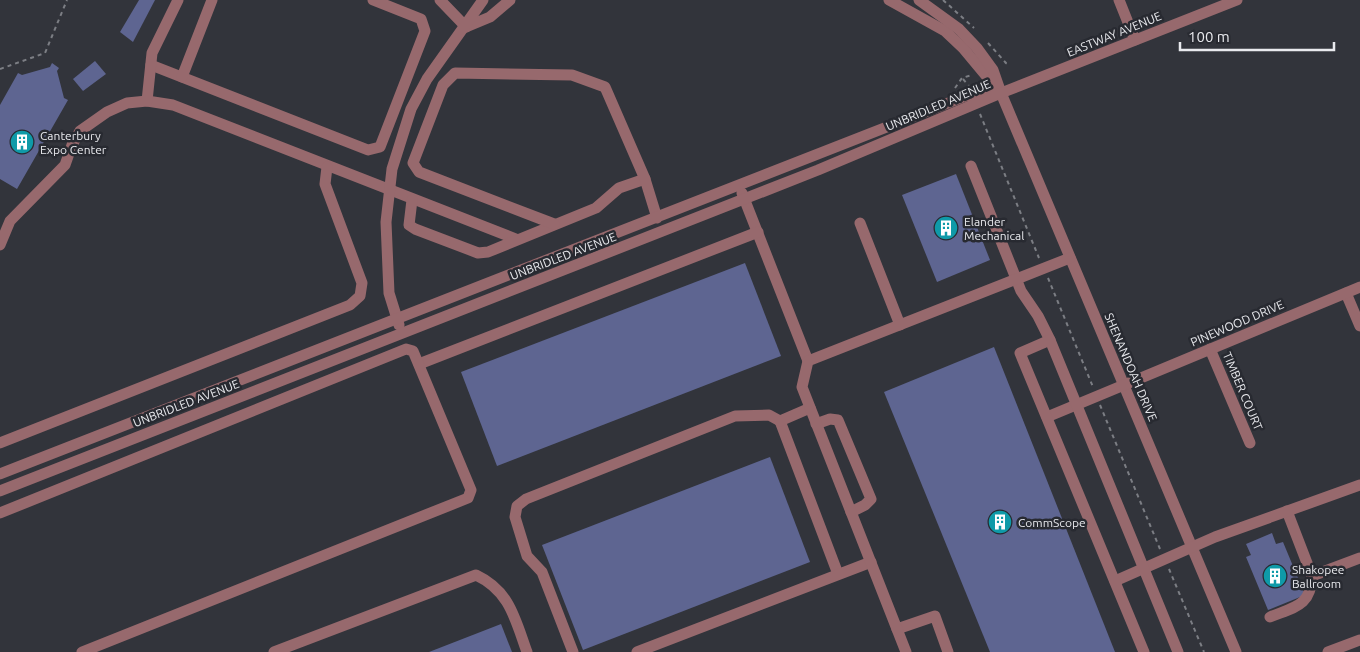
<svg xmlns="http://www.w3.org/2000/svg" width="1360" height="652" font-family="Ubuntu,sans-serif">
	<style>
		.building { fill: #5e6591 }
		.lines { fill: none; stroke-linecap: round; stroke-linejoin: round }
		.path { stroke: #7c7e84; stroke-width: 2; stroke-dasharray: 4 4; stroke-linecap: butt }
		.minor { stroke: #97696d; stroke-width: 11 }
		.labels { text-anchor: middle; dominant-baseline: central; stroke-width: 5; stroke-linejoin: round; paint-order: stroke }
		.street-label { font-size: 12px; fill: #e9eaee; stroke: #282a31 }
		.poi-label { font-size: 12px; fill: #e9eaee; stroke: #282a31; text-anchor: start }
	</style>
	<rect width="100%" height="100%" fill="#32343b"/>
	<g class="building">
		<polygon points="139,0 155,0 133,42 120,32"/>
		<polygon points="95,61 106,74 83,91 73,79"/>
		<polygon points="52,63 59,68 57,71 64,98 68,100 17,189 0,179 0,105 18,73 22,75 50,67"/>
		<polygon points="956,174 990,260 937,282 902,195"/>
		<polygon points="745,263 781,356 497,466 461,372"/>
		<polygon points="994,347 1115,652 990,652 884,392"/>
		<polygon points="770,457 810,562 583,650 542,545"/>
		<polygon points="1272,533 1276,544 1283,542 1305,595 1268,610 1246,557 1251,555 1246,544"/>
		<polygon points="501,624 512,652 429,652"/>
	</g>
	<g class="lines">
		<g class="path">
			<polyline points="943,0 974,28"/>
			<polyline points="988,43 1006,63 1003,67"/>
			<polyline points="0,69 45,53 67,0"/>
			<polyline points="963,79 969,86"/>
			<polyline points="955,88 962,78 972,75"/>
			<polyline points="980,114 1039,258"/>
			<polyline points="1048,278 1093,387"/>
			<polyline points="1100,405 1160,549"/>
			<polyline points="1169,569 1204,652"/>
		</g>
		<g class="minor">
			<polyline points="440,0 466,27"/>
			<polyline points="889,0 945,31 963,48 998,90"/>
			<polyline points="919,0 959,29 977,48 993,70 1001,93 1236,652"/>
			<polyline points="1119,0 1135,40"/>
			<polyline points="466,27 490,17 510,0"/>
			<polyline points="151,65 368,150 380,147 425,31 421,19 373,0"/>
			<polyline points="182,77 212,0"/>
			<polyline points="147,101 173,105 516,239"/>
			<polyline points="971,166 1021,291 1038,316 1050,340"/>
			<polyline points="742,193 808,361"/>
			<polyline points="412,200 409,225 415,229 478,253 488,252 596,208 619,188 645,179"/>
			<polyline points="860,223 900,325"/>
			<polyline points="554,224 419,172 413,163 443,85 455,73 572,75 605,87 645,179 657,218"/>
			<polyline points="0,245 10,221 65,165 72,145 80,131 107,112 127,103 147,101 152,53 178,0"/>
			<polyline points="1346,293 1360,326"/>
			<polyline points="399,325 389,293 386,222 392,169 411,109 427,79 483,0"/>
			<polyline points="1210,349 1250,443"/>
			<polyline points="419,364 758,232"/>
			<polyline points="1047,417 1360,287"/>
			<polyline points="780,421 838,574"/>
			<polyline points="816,424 830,419 838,420 871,499 865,505 851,512"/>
			<polyline points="0,443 350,305 360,296 362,283 325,184 327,167"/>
			<polyline points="0,474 966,96 994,94"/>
			<polyline points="0,491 818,170 1001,93 1237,0"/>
			<polyline points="1287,511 1312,576"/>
			<polyline points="0,513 406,349 413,351 471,490 468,498 82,652"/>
			<polyline points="1115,581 1215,537 1360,485"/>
			<path d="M1270,617c25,-10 41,-11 42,-41l48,-18"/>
			<polyline points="897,629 935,616 948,652"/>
			<path d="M274,652l202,-77c34,16 39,44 51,77"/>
			<polyline points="573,652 542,572 527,556 515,517 517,506 526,499 735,416 769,415 780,421 810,408"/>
			<polyline points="637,652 871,562"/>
			<polyline points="906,652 802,387 808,361 1070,258"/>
			<polyline points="1144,652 1020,353 1050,340 1178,652"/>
			<polyline points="1328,652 1360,640"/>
		</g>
	</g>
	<defs>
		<g id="building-disc" transform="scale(1.25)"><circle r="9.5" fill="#0f9aa8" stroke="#282a31"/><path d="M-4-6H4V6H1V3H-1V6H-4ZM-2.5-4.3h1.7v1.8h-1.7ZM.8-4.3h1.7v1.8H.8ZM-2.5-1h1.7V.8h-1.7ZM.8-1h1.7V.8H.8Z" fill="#fff"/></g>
	</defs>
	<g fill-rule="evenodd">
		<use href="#building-disc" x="22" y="142"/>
		<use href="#building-disc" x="946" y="228"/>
		<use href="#building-disc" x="1000" y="522"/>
		<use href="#building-disc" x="1275" y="576"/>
	</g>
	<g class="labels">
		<g class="street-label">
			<text transform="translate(1114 34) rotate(-22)">EASTWAY AVENUE</text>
			<text transform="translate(938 105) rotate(-23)">UNBRIDLED AVENUE</text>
			<text transform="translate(563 256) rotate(-21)">UNBRIDLED AVENUE</text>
			<text transform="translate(1237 323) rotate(-23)">PINEWOOD DRIVE</text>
			<text transform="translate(1131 367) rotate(67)">SHENANDOAH DRIVE</text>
			<text transform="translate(1243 391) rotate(67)">TIMBER COURT</text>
			<text transform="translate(186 403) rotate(-21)">UNBRIDLED AVENUE</text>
		</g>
		<g class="poi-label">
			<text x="40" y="135">Canterbury<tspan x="40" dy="14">Expo Center</tspan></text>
			<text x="964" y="221">Elander<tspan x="964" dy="14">Mechanical</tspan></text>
			<text x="1018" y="522">CommScope</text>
			<text x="1292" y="569">Shakopee<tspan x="1292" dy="14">Ballroom</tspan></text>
		</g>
	</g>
	<path d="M1180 42v8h154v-8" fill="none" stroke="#e9eaee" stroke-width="2.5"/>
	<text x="1188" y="42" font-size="15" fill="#e9eaee" stroke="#282a31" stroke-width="4" paint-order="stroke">100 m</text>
</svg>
